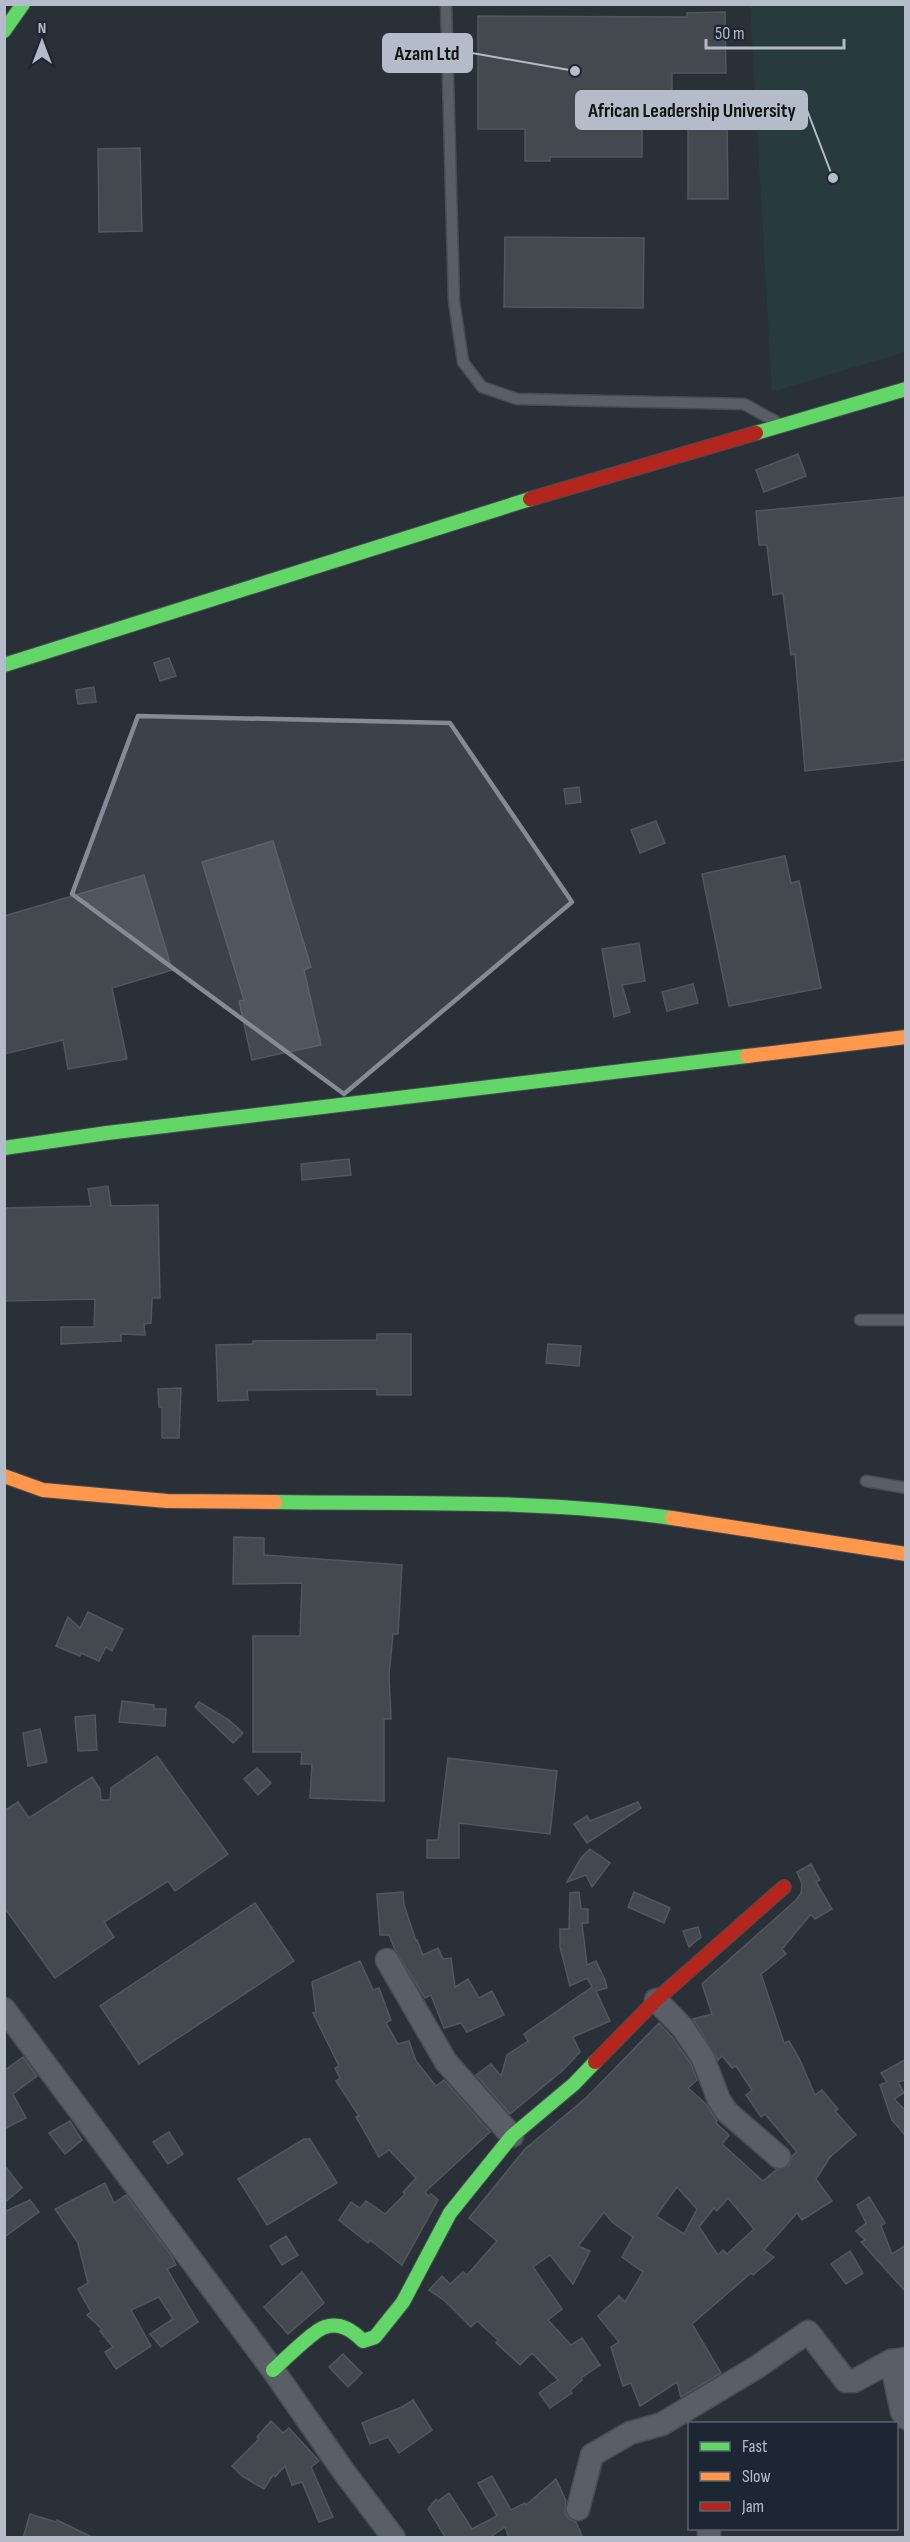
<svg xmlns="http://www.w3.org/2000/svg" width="910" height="2542" font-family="'Sofia Sans Condensed',sans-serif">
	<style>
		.green { fill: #273a3e }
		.building { fill: #444950; stroke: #52575f; stroke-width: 1.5; fill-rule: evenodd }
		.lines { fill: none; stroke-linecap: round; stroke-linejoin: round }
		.lane-casing { stroke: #484c53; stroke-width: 13 }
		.street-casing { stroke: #484c53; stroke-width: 25 }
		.fast-casing { stroke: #484c53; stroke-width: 16 }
		.slow-casing { stroke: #484c53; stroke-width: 16 }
		.jam-casing { stroke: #484c53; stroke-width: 16 }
		.lane { stroke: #5a5e66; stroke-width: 10 }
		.street { stroke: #5a5e66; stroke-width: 22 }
		.fast { stroke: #63d668; stroke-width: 14 }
		.slow { stroke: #ff974d; stroke-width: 14 }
		.jam { stroke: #b3261e; stroke-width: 14 }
		.marked { fill: #848b96; fill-opacity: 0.2; stroke: #848b96; stroke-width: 4.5; stroke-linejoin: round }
		.leader { fill: none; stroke: #b4bcc9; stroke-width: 2 }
		.callout-dot { fill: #b4bcc9; stroke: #1d2633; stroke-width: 2 }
		.callout { fill: #b4bcc9; stroke: #b4bcc9; stroke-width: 2 }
		.callout-label { font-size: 20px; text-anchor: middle; font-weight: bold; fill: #111 }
	</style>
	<rect width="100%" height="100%" fill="#2a3038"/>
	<polygon class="green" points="750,5 905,5 905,352 772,392"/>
	<g class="building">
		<polygon points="725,12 726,73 672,73 672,126 642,126 642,157 550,157 550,161 525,161 525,129 478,129 478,16 687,17 687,13"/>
		<polygon points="688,120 727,120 728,199 688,199"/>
		<polygon points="140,148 142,231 99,232 98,149"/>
		<polygon points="505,237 644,238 643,308 504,307"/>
		<polygon points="798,454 806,476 764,492 756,470"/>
		<polygon points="906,497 906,760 805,771 795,654 791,655 783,593 773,595 767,545 759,545 756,511"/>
		<polygon points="169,658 176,676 160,681 154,663"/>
		<polygon points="94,687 96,702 78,704 76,690"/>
		<polygon points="579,787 581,802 566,804 564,789"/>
		<polygon points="656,821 665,843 640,853 631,830"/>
		<polygon points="273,841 311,967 304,970 321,1045 252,1060 239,1001 244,1000 202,862"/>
		<polygon points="785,856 791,883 799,881 821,988 729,1006 702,874"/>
		<polygon points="144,875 172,970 112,988 127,1059 68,1069 63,1040 4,1054 4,916"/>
		<polygon points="639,943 645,981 622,985 630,1012 614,1017 602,949"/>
		<polygon points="693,984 698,1003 667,1011 662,992"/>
		<polygon points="349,1159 351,1175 302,1180 301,1164"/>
		<polygon points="108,1186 111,1206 158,1205 160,1298 152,1298 151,1323 144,1324 145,1335 121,1334 121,1341 61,1344 61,1327 94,1327 95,1299 4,1301 4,1208 91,1206 88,1189"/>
		<polygon points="377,1334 411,1334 411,1395 377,1395 377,1389 247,1390 248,1400 218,1401 216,1345 253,1344 253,1341 377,1340"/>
		<polygon points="548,1344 581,1346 579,1366 546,1363"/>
		<polygon points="181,1388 179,1438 162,1438 162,1407 159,1407 158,1389"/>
		<polygon points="234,1537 264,1538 264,1555 402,1565 398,1634 393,1634 389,1675 391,1719 384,1719 384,1801 310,1798 312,1764 301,1764 302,1752 253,1752 253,1636 300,1636 302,1583 233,1584"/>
		<polygon points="88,1612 123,1629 112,1651 106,1647 99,1661 81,1653 80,1656 56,1646 68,1617 80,1628"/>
		<polygon points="122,1701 154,1705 154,1709 166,1709 165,1726 119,1722"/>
		<polygon points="199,1702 229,1720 243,1733 233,1743 195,1707"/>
		<polygon points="95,1715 97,1750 78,1751 75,1717"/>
		<polygon points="40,1729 47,1762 28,1766 23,1733"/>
		<polygon points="157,1756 228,1854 175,1891 168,1881 104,1922 114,1937 55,1978 4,1907 4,1811 18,1802 29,1818 92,1777 100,1789 101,1800 110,1800 111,1788"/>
		<polygon points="448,1758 557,1771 550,1834 459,1823 459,1858 427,1858 427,1840 438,1840"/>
		<polygon points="257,1768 271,1783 258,1795 244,1779"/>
		<polygon points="638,1802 641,1808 587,1843 574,1824 587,1816 590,1821"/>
		<polygon points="590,1849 610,1863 592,1887 586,1875 567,1882 581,1858"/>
		<path d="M811,1864l9,16 -4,2 16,27 -17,10 -4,-5 -29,35 4,5 -25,20 23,69 5,-2 10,17 16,37 7,-5 16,19 -3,2 21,24 -26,22 -14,22 16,22 -30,19 -5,-7 -33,37 10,7 -21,18 -2,-2 -59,51 29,49 -40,24 -4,-15 -37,24 -9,-23 -8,3 -12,-39 8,-5 -21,-26 21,-20 6,6 18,-30 -21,-15 11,-20 -21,-15 -8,-10 -26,34 12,5 -17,33 -23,-29 -17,12 29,42 -14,11 23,25 11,-7 18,27 -19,13 1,2 -12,11 2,2 -22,15 -11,-15 19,-13 -26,-27 -12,12 -24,-22 2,-3 -21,-19 -6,6 -26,-26 -16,-11 13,-14 8,8 13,-12 4,3 30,-34 -28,-23 56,-69 62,-52 72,-74 13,14 19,27 6,16 -9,8 18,16 11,17 -1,2 13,12 -7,9 41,37 13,-11 13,-4 3,-10 5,-4 -32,-38 -4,3 -15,-22 6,-5 -16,-24 -4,2 -10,-12 -4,4 -25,-41 19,-5 -10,-30 94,-84 5,-7 1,-9 -5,-12zM677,2187l20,22 -13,25 -28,-18zM728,2198l26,31 -27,25 -4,-4 -5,5 -19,-28 15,-19 3,3z"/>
		<polygon points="403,1892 404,1905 416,1941 417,1940 423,1955 438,1948 443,1959 451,1958 455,1987 468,1979 479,1998 492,1991 504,2015 467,2032 461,2023 444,2028 431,1995 425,1998 395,1950 389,1935 380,1935 377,1894"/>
		<polygon points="579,1892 581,1909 588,1909 588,1923 582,1923 587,1965 596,1961 605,1980 607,1988 596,1991 610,2021 573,2037 580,2052 562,2071 510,2114 476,2075 491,2064 501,2076 507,2055 528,2041 524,2034 592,1987 587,1978 570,1986 560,1947 560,1929 569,1929 570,1893"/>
		<polygon points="634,1892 670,1908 664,1923 628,1907"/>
		<polygon points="255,1903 294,1961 139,2064 100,2006"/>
		<polygon points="698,1927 701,1937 689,1947 683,1931"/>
		<polygon points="360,1961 373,1990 379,1988 391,2020 386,2023 398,2044 409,2041 416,2061 436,2086 444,2080 490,2132 425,2192 428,2196 431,2194 438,2200 402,2265 370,2240 368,2243 339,2220 351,2202 360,2208 366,2201 385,2214 405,2194 403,2192 416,2178 389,2150 379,2157 356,2117 359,2116 336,2081 340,2078 335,2068 339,2066 313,2013 316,2012 312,1982"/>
		<polygon points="23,2057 37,2076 13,2094 26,2118 4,2129 4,2071"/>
		<polygon points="906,2059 906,2080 898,2082 904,2093 894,2099 906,2111 906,2136 892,2120 880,2085 887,2082 881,2073"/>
		<polygon points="70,2121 82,2140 65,2154 49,2133"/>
		<polygon points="169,2132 183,2154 168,2164 153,2142"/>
		<polygon points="304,2139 310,2139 337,2183 267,2225 238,2179"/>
		<polygon points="4,2165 22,2188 4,2203"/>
		<polygon points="105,2183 114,2203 126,2195 171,2255 176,2265 167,2269 198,2322 161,2347 150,2334 173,2319 159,2297 131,2310 151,2346 116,2369 105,2352 113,2347 100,2331 102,2329 87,2315 91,2312 78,2289 88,2283 78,2243 55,2209"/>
		<polygon points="869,2197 885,2223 881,2226 892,2254 906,2245 906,2292 861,2242 865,2240 856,2231 866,2223 857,2205"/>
		<polygon points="30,2200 39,2212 4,2237 4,2212"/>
		<polygon points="286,2236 298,2255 282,2265 270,2246"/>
		<polygon points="850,2251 863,2273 846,2284 831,2264"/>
		<polygon points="302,2272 324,2303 288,2334 264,2307"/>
		<polygon points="343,2354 362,2373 348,2387 329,2367"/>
		<polygon points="413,2400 432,2430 399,2453 388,2437 370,2444 362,2423 402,2407"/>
		<polygon points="271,2421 283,2433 289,2428 319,2461 311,2467 333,2517 319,2522 302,2482 292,2485 285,2466 275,2477 273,2475 264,2489 242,2476 232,2466 259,2439 257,2437"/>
		<polygon points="492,2476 511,2510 525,2503 526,2505 556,2479 566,2501 565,2513 569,2519 576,2522 583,2538 509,2538 505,2527 489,2538 446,2538 428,2509 436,2499 438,2501 449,2493 472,2529 497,2516 478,2483"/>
		<polygon points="30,2514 56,2522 57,2520 94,2538 23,2538"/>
	</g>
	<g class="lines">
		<g class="lane-casing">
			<g id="lane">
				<polyline points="446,4 454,301 463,362 482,387 517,399 744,404 775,421"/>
				<polyline points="860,1320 906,1320"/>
				<polyline points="866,1481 906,1488"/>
			</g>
		</g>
		<g class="street-casing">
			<g id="street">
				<polyline points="387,1960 446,2062 512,2136"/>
				<polyline points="656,2000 683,2028 703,2058 719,2100 727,2112 779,2157"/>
				<polyline points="4,2009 273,2370 344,2472 394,2538"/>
				<polyline points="891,2361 902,2412 906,2418"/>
				<polyline points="578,2509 592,2455 630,2433 662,2424 757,2367 808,2332 846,2381 854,2381 891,2361 906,2359"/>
				<polyline points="709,2538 709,2528"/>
			</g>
		</g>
		<g class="fast-casing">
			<g id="fast">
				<polyline points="4,31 23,4"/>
				<polyline points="756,433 906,389"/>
				<polyline points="4,665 530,499"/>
				<polyline points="4,1148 107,1133 747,1056"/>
				<path d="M275,1502c132,2 266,-3 397,16"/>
				<path d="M273,2370c10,-9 41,-40 52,-43 16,-5 28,4 38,14l12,-4 28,-35 47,-89 62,-77 62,-52 21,-22"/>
			</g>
		</g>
		<g class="slow-casing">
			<g id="slow">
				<polyline points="747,1056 906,1037"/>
				<polyline points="4,1476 43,1490 167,1501 275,1502"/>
				<polyline points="672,1518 906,1554"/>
			</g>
		</g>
		<g class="jam-casing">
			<g id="jam">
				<polyline points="530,499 756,433"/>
				<polyline points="595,2062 656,2000 784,1887"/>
			</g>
		</g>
		<use href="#lane" class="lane"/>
		<use href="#street" class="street"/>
		<use href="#fast" class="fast"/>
		<use href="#slow" class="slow"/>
		<use href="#jam" class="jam"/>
	</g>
	<path class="marked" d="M138,716l312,7 122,179 -228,192 -272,-200z"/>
	<path class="leader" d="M575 71L472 53M833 178L807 110"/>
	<g class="callout-dot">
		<circle cx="575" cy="71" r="6"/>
		<circle cx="833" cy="178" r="6"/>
	</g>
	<g class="callout">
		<rect x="383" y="34" width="89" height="38" rx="6"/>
		<rect x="576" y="91" width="231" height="38" rx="6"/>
	</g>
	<g class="callout-label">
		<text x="427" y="60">Azam Ltd</text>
		<text x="692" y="117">African Leadership University</text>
	</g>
	<rect width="910" height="2542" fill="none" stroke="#b4bcc9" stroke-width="12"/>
	<rect x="688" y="2422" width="210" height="108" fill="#1d2633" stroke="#59626f" stroke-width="1.5"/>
	<rect x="700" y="2442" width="30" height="9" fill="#63d668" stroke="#59626f" stroke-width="1.5"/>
	<text x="742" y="2452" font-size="18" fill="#b4bcc9">Fast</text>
	<rect x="700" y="2472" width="30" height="9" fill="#ff974d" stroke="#59626f" stroke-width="1.5"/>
	<text x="742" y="2482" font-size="18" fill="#b4bcc9">Slow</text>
	<rect x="700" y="2502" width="30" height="9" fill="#b3261e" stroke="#59626f" stroke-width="1.5"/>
	<text x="742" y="2512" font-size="18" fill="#b4bcc9">Jam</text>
	<g transform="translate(42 42)" stroke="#1d2633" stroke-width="4.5" paint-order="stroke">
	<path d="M0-4.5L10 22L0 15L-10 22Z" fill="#b4bcc9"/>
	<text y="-9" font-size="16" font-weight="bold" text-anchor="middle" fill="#b4bcc9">N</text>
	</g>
	<path d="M706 39v9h138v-9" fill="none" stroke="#b4bcc9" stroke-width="3"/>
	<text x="715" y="39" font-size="18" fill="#b4bcc9" stroke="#1d2633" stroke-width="4.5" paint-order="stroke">50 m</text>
</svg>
